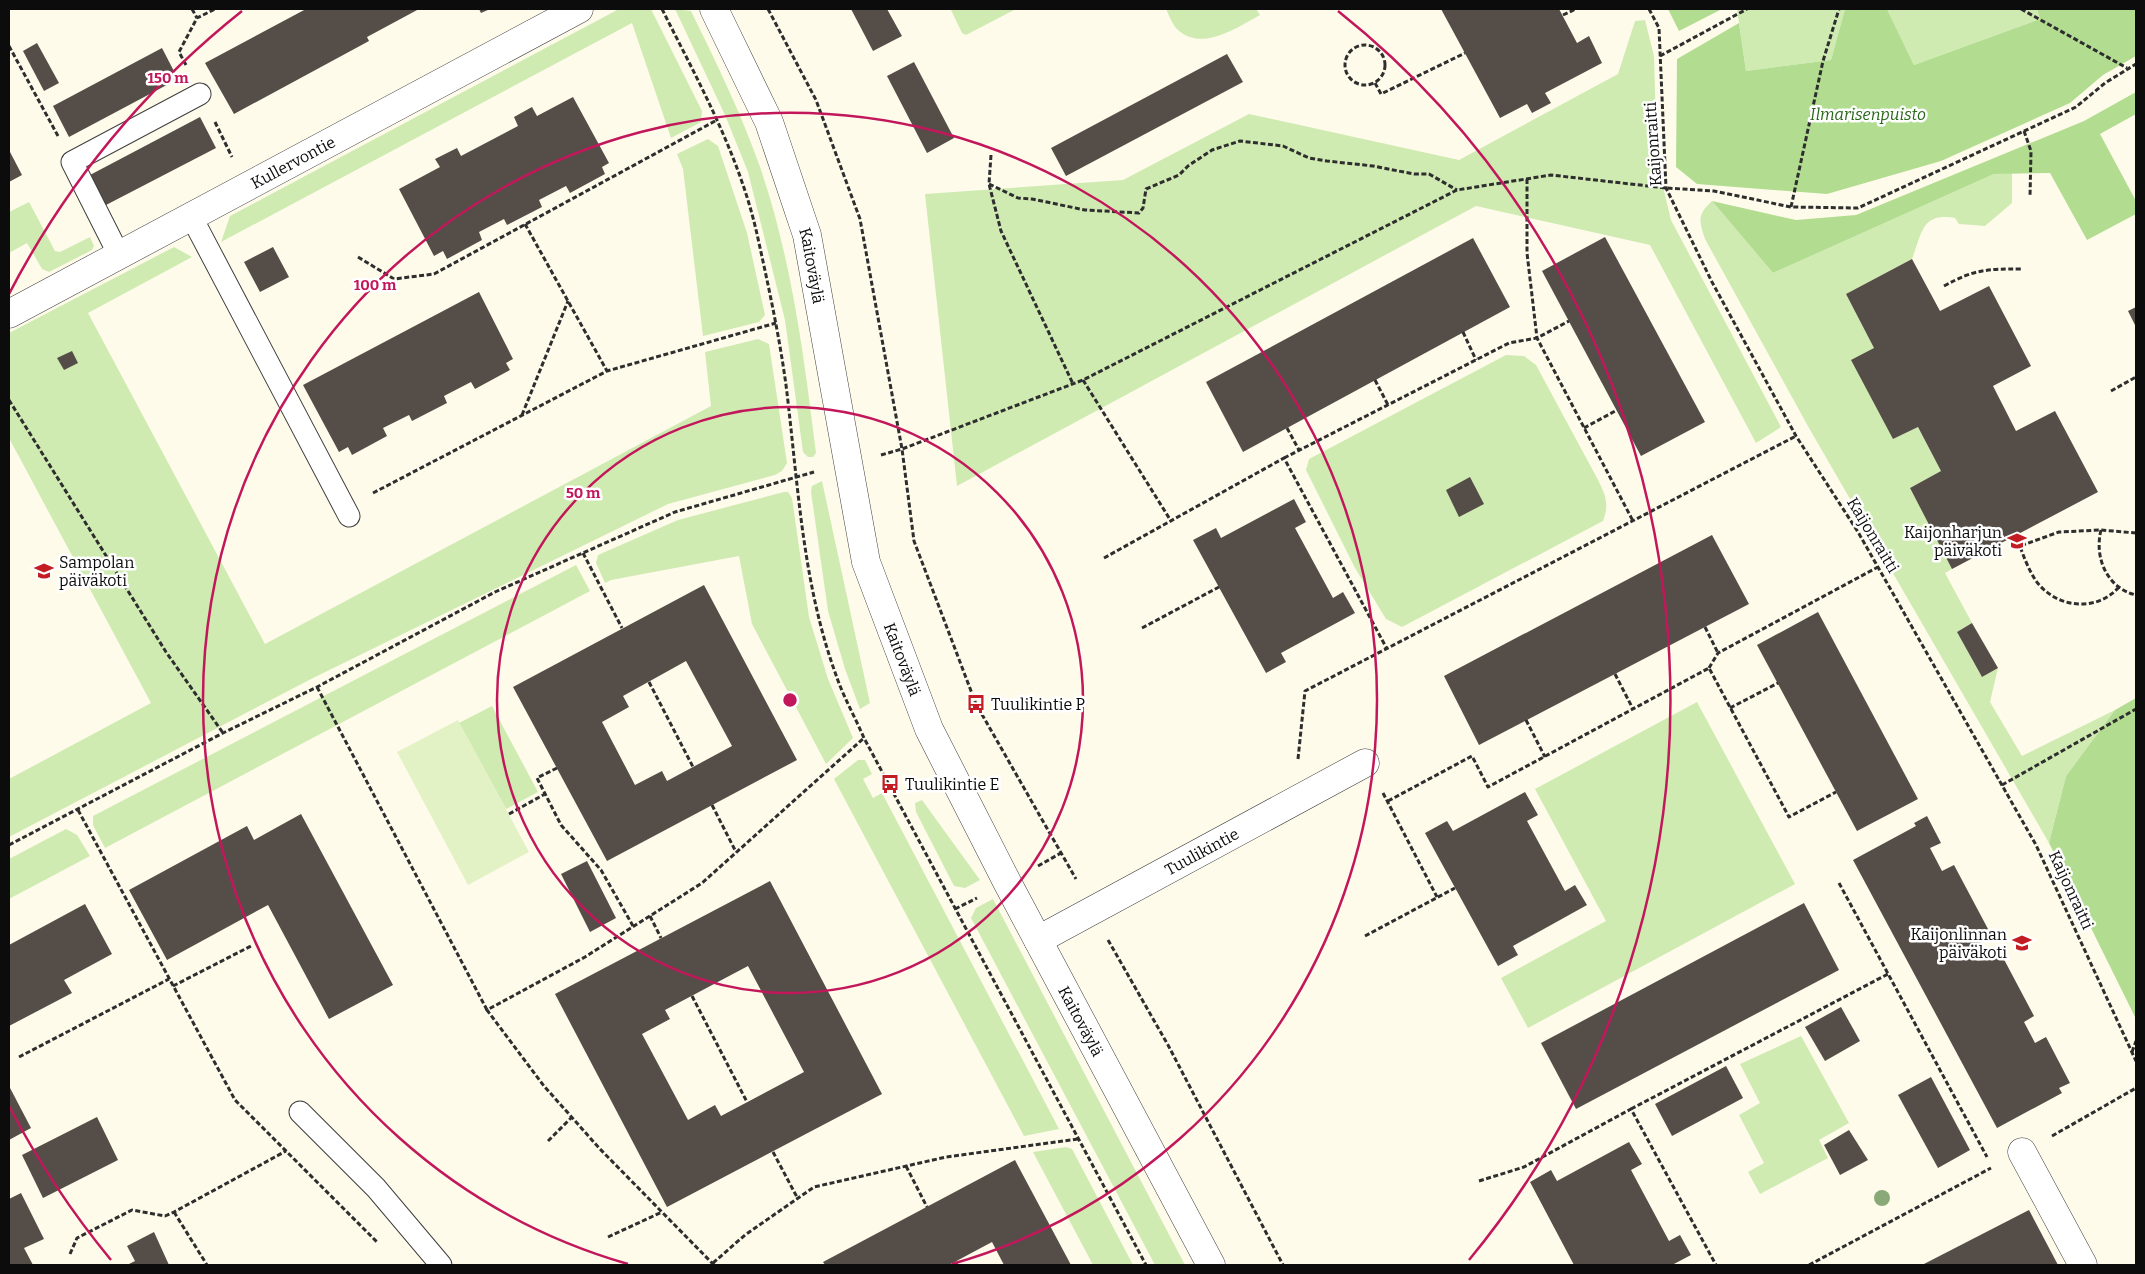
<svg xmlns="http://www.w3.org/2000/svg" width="2145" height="1274" font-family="Bitter,serif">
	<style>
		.green { fill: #cfebb2 }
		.forest { fill: #b2dd91 }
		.pitch { fill: #e2f2c5 }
		.building { fill: #554d48; fill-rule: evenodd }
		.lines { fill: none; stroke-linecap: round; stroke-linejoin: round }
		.service-casing { stroke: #3f3f3f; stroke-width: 23 }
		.minor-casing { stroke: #3f3f3f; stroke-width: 29 }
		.tertiary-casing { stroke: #3f3f3f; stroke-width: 29 }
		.path { stroke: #2e2e2e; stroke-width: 3; stroke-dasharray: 5 2.5; stroke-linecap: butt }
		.service { stroke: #fff; stroke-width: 21 }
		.minor { stroke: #fff; stroke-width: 28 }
		.tertiary { stroke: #fff; stroke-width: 28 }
		.tree { fill: #89aa78 }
		.ring { fill: none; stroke: #c2185b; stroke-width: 2.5 }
		.labels { text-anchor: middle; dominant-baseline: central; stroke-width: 5; stroke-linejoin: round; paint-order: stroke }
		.park-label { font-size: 16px; font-style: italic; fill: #296719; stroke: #fff }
		.street-label { font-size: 16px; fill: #0c0c0c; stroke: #fff }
		.poi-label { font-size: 16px; fill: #0c0c0c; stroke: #fff; text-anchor: start }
		.centre { fill: #c2185b; stroke: #fff; stroke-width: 2.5 }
		.ring-label { font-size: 15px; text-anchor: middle; font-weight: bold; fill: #c2185b; stroke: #fff; stroke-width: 5; stroke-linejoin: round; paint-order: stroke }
	</style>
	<rect width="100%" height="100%" fill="#fffbeb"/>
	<g class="green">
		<polygon points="619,9 651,9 702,111 701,122 671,138 632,23 221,242 230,216"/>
		<path d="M675,9l16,2c25,51 50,102 69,156 32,93 44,190 56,286l-3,4h-5l-5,-5 -18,-132 -37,-148 -23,-57z"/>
		<polygon points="954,9 1016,9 966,35 962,33 951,10"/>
		<path d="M1166,9h90l4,6c-22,12 -59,38 -83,14 -5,-5 -8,-14 -11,-20z"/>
		<polygon points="1737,9 1845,9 1831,60 1746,71"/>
		<polygon points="1887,9 2037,9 2040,19 1914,65"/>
		<polygon points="1645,20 1654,56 1657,162 1671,220 1781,427 1756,443 1650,245 1476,206 957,486 925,194 1123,180 1249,114 1459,160 1618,74 1635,21"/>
		<polygon points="708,139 718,146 747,233 765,315 759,322 703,336 683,169 677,154"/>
		<path d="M2012,173v30l-27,23 -26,-2 -4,-6c-34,-6 -33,16 -43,41l-66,35 28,54 19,91 25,-12 23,44 -31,17 42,81 -7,4 27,50 -15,9 25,45 16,-9 -8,34 32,54 93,-46 -49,66 -17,67 -240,-415 -104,-189c-6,-19 -8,-24 7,-38l61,72 221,-99z"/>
		<polygon points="29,202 55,251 60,252 90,237 94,246 92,250 49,272 42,269 27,243 9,253 9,212"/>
		<polygon points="174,247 192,257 88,313 265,644 711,406 705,352 758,339 769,344 787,463 782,471 775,475 668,504 313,678 9,837 9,779 151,703 9,438 9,333"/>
		<path d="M1506,355l18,1 12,9 61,113c8,16 13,25 6,43l-201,106 -16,-8 -31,-51 -49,-98 3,-11z"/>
		<polygon points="822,481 870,703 860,709 845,669 828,611 811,492 812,486"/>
		<polygon points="784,492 788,492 792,498 809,617 828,679 853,738 826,764 752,624 739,556 611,580 605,583 596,563 598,555 678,520"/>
		<polygon points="576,565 590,591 105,848 93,825 93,816"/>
		<polygon points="1697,702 1795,884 1528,1028 1501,978 1606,921 1535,789"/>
		<polygon points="492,706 538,792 506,809 459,723"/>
		<polygon points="858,760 865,760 872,774 863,779 873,798 882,793 1059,1129 1024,1136 834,779"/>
		<polygon points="922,800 980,880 965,888 954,886 916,812 915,803"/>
		<polygon points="66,829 77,835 90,856 9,899 9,859"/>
		<polygon points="993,899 1185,1265 1155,1265 971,918 976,908"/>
		<polygon points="1801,1036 1849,1123 1819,1140 1828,1158 1760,1194 1748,1172 1764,1163 1739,1115 1760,1103 1740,1064"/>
		<polygon points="1066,1147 1072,1149 1133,1265 1093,1265 1033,1152"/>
	</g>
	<g class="forest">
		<polygon points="1668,9 1722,9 1679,31"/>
		<polygon points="1845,9 1887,9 1914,65 2040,19 2037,9 2136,9 2136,56 2103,75 2070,103 1941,161 1827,194 1697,184 1676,167 1677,59 1739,23 1746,71 1831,60"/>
		<polygon points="2136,92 2136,114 2100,134 2136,201 2136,214 2087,240 2050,173 1994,174 1773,273 1712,201 1796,220 1856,215 2084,121"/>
		<polygon points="2136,698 2136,1019 2049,843 2066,776 2115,710"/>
	</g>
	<polygon class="pitch" points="458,720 529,852 468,885 397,752"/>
	<g class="building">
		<polygon points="306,9 419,9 367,37 369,41 234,114 205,63"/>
		<polygon points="479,9 490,9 481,13"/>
		<polygon points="851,9 887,9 902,36 873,51"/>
		<polygon points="1441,9 1559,9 1577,43 1589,36 1602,63 1545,93 1551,103 1532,113 1527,104 1500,118"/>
		<polygon points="37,43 59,83 44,91 23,51"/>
		<polygon points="162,48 178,79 69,137 53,106"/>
		<polygon points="1227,54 1243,82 1066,176 1051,148"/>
		<polygon points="914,62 954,138 927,153 887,76"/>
		<polygon points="573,97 609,163 602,167 605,174 570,193 566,186 539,200 542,207 507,225 504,219 479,232 482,240 447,259 443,251 434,256 399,189 440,167 435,159 457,148 461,156 518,126 514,117 532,107 537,116"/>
		<polygon points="200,117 216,148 106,205 90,175"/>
		<polygon points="9,150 22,175 9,182"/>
		<polygon points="1605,237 1705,422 1641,456 1542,271"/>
		<polygon points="1473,238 1510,307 1243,452 1206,382"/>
		<polygon points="273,247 289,277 260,292 244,262"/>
		<polygon points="1912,259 1940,311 1989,286 2031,366 1993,386 2016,431 2055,411 2098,492 1952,569 1910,488 1941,471 1918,427 1893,439 1851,360 1874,348 1846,294"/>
		<polygon points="479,292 513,359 506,363 510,370 475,389 471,382 444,396 447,403 412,421 409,415 383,428 387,436 352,455 348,447 339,452 303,385"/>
		<polygon points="2136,307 2136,327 2128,311"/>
		<polygon points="72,351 78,363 64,370 57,358"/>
		<polygon points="1470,477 1484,504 1459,517 1446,490"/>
		<polygon points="1294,499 1306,522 1295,528 1333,598 1343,592 1355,613 1281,653 1286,662 1266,673 1193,540 1216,528 1221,538"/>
		<polygon points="1712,535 1749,604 1479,745 1444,676"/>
		<path d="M704,585l93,175 -190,101 -94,-174zM686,661l46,85 -65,35 -5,-10 -27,14 -33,-63 27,-15 -6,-11z"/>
		<polygon points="1818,612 1918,799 1857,831 1757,645"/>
		<polygon points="1972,623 1998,668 1982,677 1957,632"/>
		<polygon points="1525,792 1538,815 1527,821 1565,891 1575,885 1587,905 1513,946 1518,955 1498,966 1425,833 1447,821 1453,831"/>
		<polygon points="301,814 393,985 329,1019 268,905 167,960 129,890 247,826 254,840"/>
		<polygon points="1927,816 1941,843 1930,848 1942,871 1954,865 1988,929 1977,935 1988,956 1999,950 2034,1016 2024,1022 2035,1043 2046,1037 2070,1083 2059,1088 2062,1093 1997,1128 1853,860 1916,826 1914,823"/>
		<polygon points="587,861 616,918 590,932 561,874"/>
		<path d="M770,881l112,213 -215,113 -112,-213zM748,966l56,106 -83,44 -6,-11 -27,15 -46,-86 28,-15 -5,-9z"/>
		<polygon points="1804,903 1839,970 1576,1109 1541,1043"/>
		<polygon points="85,904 112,954 64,980 72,993 9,1026 9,945"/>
		<polygon points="1841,1007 1860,1041 1825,1061 1805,1027"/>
		<polygon points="1726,1066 1743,1098 1672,1136 1655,1104"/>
		<polygon points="1931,1077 1970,1150 1938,1168 1898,1095"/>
		<polygon points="9,1086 31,1128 9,1140"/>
		<polygon points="97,1117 118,1160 43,1198 22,1155"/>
		<polygon points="1849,1130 1868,1160 1840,1175 1824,1145"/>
		<polygon points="1629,1142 1642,1164 1631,1170 1669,1241 1680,1235 1691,1255 1672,1265 1574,1265 1530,1182 1551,1170 1557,1181"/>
		<polygon points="1015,1160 1071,1265 1004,1265 992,1242 949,1265 825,1265 823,1262"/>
		<polygon points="21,1193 44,1239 24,1248 33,1265 9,1265 9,1199"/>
		<polygon points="2029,1210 2058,1265 1922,1265"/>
		<polygon points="154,1232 169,1265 127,1265 135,1261 127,1246"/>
	</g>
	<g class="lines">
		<g class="service-casing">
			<g id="service">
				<polyline points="191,216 349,516"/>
				<polyline points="119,255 72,162 200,94"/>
				<polyline points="300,1112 376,1188 441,1265"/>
			</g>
		</g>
		<g class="minor-casing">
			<g id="minor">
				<path id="s1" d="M9,314l570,-305"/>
				<path id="s2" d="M1038,940l327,-177"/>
				<polyline points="2022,1152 2083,1265"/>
			</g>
		</g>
		<g class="tertiary-casing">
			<g id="tertiary">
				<path id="s3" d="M714,9l55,113 38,113 59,327 63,167 78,153 204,383"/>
			</g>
		</g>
		<g class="path">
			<polyline points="192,9 197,18"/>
			<path d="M662,9c36,72 77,145 95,225 11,50 22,100 29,151 12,97 16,197 50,290 7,21 19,42 28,63l282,527"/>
			<polyline points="768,9 816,100 860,219 902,449 914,541 976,704 1076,879"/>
			<polyline points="1649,9 1659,28 1666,188 1712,282 1796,436 1858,532 2036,845 2136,1061"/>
			<polyline points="2021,9 2127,68"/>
			<polyline points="1563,15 1576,9"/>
			<circle cx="1365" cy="65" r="20"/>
			<polyline points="9,46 58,136"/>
			<polyline points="1660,56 1747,9"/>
			<polyline points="186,65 179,52 197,18 215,9"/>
			<polyline points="1375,83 1381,94 1465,53"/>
			<polyline points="215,122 232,157"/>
			<polyline points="2024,131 2031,151 2030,197"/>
			<polyline points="991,155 989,184 1001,231 1073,384"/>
			<polyline points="1527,179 1527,253 1537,338 1633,521"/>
			<polyline points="989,184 1018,198 1032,199 1085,210 1139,213 1143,208 1146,189 1179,175 1188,166 1212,150 1240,141 1283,146 1309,158 1327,161 1373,166 1414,174 1429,174 1457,190"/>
			<polyline points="1791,207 1823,61 1839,9"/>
			<polyline points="525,224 607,371"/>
			<polyline points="358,257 394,279 434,274 717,120"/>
			<path d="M1944,286c31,-17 43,-17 78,-17"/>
			<polyline points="1463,332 1476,360"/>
			<polyline points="1083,380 1171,521"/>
			<polyline points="1375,380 1388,405"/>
			<polyline points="2111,391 2136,377"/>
			<polyline points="9,400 166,652 223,733"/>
			<polyline points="522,415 568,301"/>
			<polyline points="1287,428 1299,450"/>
			<polyline points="1584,428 1617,410"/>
			<polyline points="881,455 902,449 1083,380 1457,190 1551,175 1666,188 1714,191 1791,207 1858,208 2076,107 2105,83 2136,64"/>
			<polyline points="1284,458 1509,343 1537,338 1569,321"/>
			<polyline points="373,493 607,371 776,323"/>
			<path d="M2101,530c-7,28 6,58 35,65"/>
			<polyline points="583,553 622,628"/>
			<polyline points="1104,558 1284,458 1387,649"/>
			<path d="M2119,587c-23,26 -63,21 -83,-6 -7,-11 -12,-23 -16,-35l39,-14 42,-2 35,3"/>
			<polyline points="1705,627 1718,653"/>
			<polyline points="1142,628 1219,587"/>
			<polyline points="1709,668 1718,653 1878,567"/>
			<polyline points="1615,674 1633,709"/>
			<polyline points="649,682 693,767"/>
			<polyline points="317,687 487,1010"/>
			<polyline points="1730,708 1778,683"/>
			<polyline points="1526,720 1545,757"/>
			<polyline points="1298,759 1305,691 1796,436"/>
			<polyline points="557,768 537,778 561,825 601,870 633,926"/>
			<polyline points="2002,785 2136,709"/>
			<polyline points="1383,793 1437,897"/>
			<polyline points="1388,801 1472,756 1488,787 1709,668 1789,817 1836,792"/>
			<polyline points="712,805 736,852"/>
			<polyline points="78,810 235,1100 377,1242"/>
			<polyline points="509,814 545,794"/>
			<polyline points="9,845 223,733 317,687 495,592 675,512 814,472"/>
			<polyline points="1038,866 1061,853"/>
			<polyline points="1839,883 1987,1157"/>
			<polyline points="955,909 977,898"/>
			<polyline points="650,916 661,938"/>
			<polyline points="1365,936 1455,888"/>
			<polyline points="1108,940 1168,1045 1283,1265"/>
			<polyline points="173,986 251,946"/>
			<polyline points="692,996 747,1102"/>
			<polyline points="2132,1052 2136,1041"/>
			<polyline points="19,1057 169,979"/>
			<polyline points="1631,1109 1888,974"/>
			<polyline points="2052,1136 2136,1088"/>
			<polyline points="548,1141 572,1117"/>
			<polyline points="773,1152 798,1199"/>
			<polyline points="906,1166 927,1207"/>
			<polyline points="1479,1181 1524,1167 1631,1109 1716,1265"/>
			<polyline points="174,1212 207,1265"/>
			<polyline points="608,1237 662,1212"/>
			<polyline points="70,1254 77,1238 132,1210 165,1216 174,1212 286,1151"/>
			<polyline points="955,1262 957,1265"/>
			<polyline points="713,1263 745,1235 814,1187 946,1157 1078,1139"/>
			<polyline points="714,1265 600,1149 544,1086 487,1010 585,957 702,883 864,738"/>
			<polyline points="1809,1265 1991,1168"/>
		</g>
		<use href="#service" class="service"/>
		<use href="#minor" class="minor"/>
		<use href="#tertiary" class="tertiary"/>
	</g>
	<circle class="tree" cx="1882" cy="1198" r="8"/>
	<g class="ring">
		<circle cx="790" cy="700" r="293"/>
		<path d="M628 1264A587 587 0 1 1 952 1264"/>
		<path d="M111 1260A880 880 0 0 1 9 1106M9 294A880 880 0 0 1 242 11M1338 11A880 880 0 0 1 1469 1260"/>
	</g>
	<defs>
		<g id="school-bare" transform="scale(1.5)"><path d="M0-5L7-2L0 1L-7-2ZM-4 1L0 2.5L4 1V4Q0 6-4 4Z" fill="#c31c23" stroke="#fff" stroke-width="2.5" paint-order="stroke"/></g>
		<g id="bus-bare" transform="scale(1.5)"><path d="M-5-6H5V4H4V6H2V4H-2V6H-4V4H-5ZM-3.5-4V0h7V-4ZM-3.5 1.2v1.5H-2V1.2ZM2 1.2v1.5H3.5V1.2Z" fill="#c31c23" stroke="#fff" stroke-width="2.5" paint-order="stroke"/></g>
	</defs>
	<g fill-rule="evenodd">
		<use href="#school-bare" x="2017" y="541"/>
		<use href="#school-bare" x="44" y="571"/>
		<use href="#bus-bare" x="976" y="704"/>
		<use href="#bus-bare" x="890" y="784"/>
		<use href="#school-bare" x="2022" y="943"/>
	</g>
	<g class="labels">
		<g class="park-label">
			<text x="1868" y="114">Ilmarisenpuisto</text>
		</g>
		<g class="street-label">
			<text transform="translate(1653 144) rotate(-94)">Kaijonraitti</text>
			<text stroke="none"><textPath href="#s1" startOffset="322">Kullervontie</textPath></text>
			<text stroke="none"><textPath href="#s3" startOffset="276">Kaitoväylä</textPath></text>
			<text transform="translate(1873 535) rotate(59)">Kaijonraitti</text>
			<text stroke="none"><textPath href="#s3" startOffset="681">Kaitoväylä</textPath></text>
			<text stroke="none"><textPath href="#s2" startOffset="186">Tuulikintie</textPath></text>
			<text transform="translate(2071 890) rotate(65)">Kaijonraitti</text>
			<text stroke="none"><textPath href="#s3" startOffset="1085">Kaitoväylä</textPath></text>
		</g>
		<g class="poi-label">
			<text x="2002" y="532" text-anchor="end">Kaijonharjun<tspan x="2002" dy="18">päiväkoti</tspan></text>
			<text x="59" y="562">Sampolan<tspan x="59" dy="18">päiväkoti</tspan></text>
			<text x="991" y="704">Tuulikintie P</text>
			<text x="905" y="784">Tuulikintie E</text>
			<text x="2007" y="934" text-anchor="end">Kaijonlinnan<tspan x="2007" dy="18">päiväkoti</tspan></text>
		</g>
	</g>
	<circle cx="790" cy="700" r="8" class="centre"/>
	<g class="ring-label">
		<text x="168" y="83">150 m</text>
		<text x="375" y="290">100 m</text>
		<text x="583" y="498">50 m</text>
	</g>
	<rect width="2145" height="1274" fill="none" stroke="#0c0c0c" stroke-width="20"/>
</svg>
